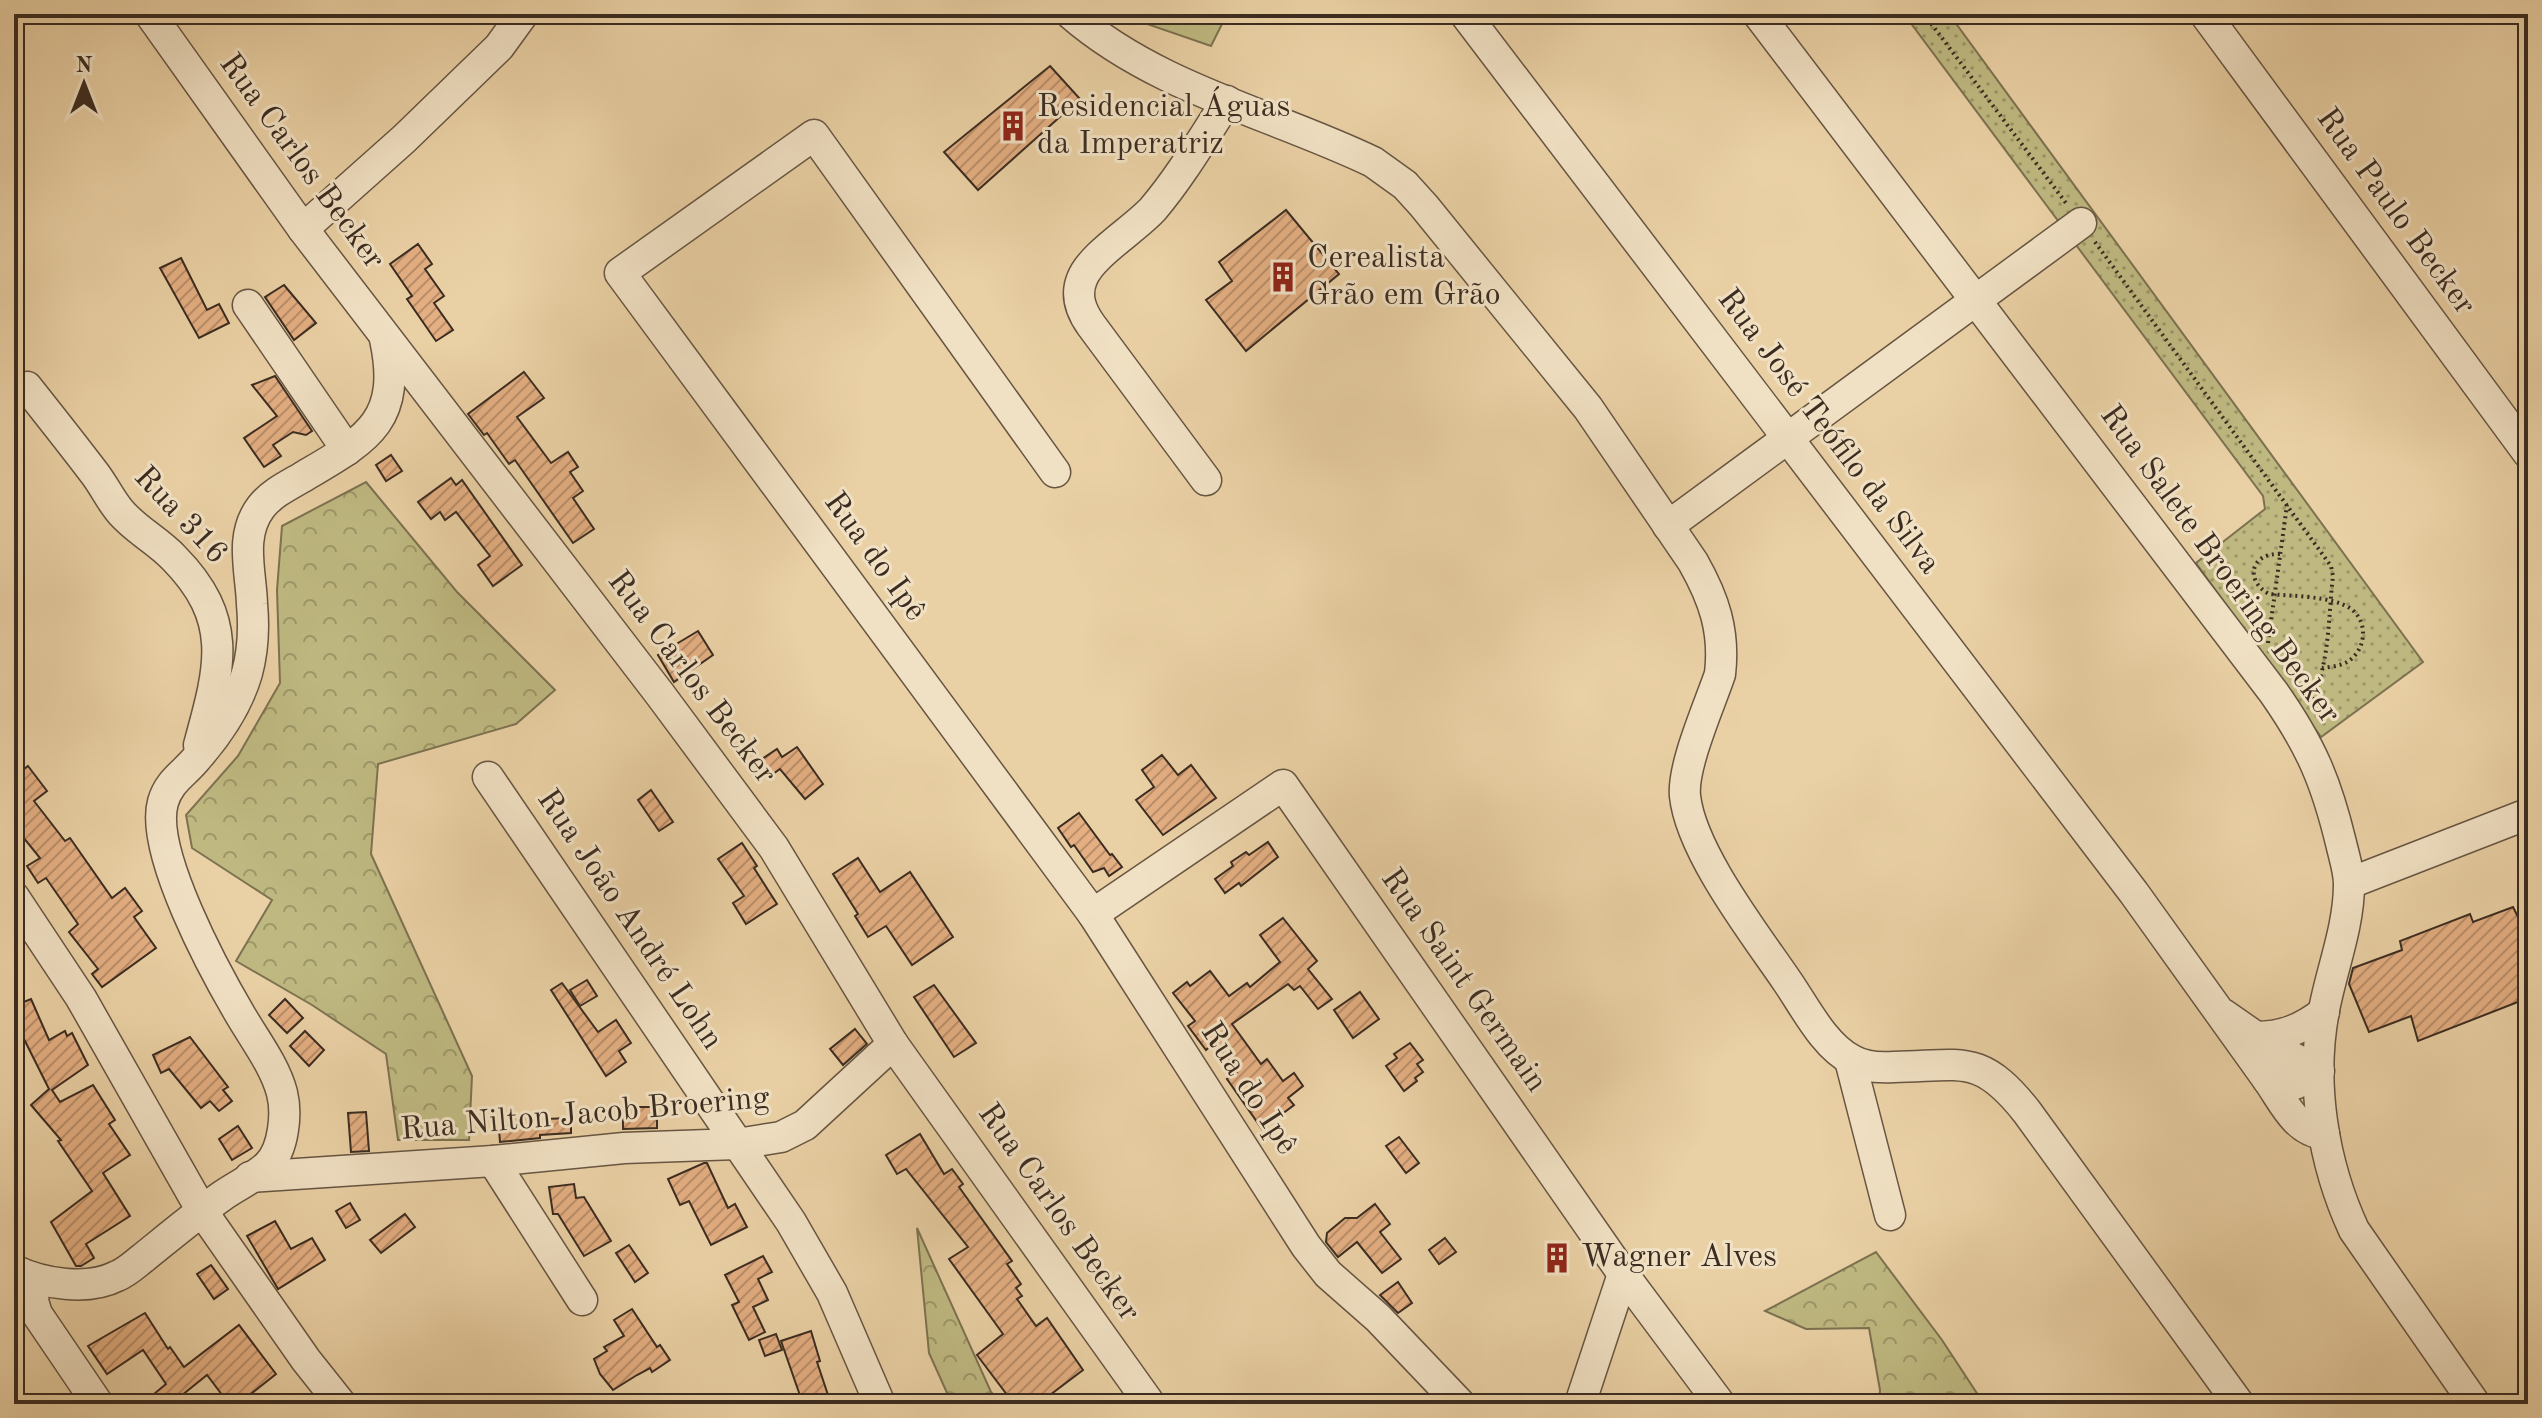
<svg xmlns="http://www.w3.org/2000/svg" width="2542" height="1418" font-family="'Old Standard TT',serif">
	<style>
		.grass { fill: #bfb981; stroke: #7d7251; stroke-width: 2 }
		.forest { fill: url(#forest-crowns); stroke: #7d7251; stroke-width: 2 }
		.park { fill: url(#park-dots); stroke: #7d7251; stroke-width: 2 }
		.building { fill: url(#building-hatch); stroke: #3b2c21; stroke-width: 2 }
		.lines { fill: none; stroke-linecap: round; stroke-linejoin: round }
		.minor-casing { stroke: #675542; stroke-width: 33 }
		.path { stroke: #3b2c21; stroke-width: 4; stroke-dasharray: 2 4; stroke-linecap: butt }
		.minor { stroke: #f1e1c4; stroke-width: 30 }
		.labels { text-anchor: middle; dominant-baseline: central; stroke-width: 6; stroke-linejoin: round; paint-order: stroke }
		.poi-label { font-size: 32px; fill: #3b2c21; stroke: #f1e1c4; text-anchor: start }
		.street-label { font-size: 32px; fill: #3b2c21; stroke: #f1e1c4 }
	</style>
	<defs>
		<pattern id="forest-crowns" width="20" height="18" patternUnits="userSpaceOnUse" patternTransform="scale(2)"><rect width="20" height="18" fill="#bfb981"/><path d="M2 6a3 3 0 1 1 6 0M12 15a3 3 0 1 1 6 0" fill="none" stroke="#9c9769"/></pattern>
		<pattern id="park-dots" width="8" height="8" patternUnits="userSpaceOnUse" patternTransform="scale(2)"><rect width="8" height="8" fill="#bfb981"/><path d="M2 2h.1M6 6h.1" fill="none" stroke="#9c9769" stroke-width="1.8" stroke-linecap="round"/></pattern>
		<pattern id="building-hatch" width="6" height="6" patternUnits="userSpaceOnUse" patternTransform="scale(2)"><rect width="6" height="6" fill="#e4af82"/><path d="M-1 1l2-2M0 6l6-6M5 7l2-2" fill="none" stroke="#ba8f6a"/></pattern>
	</defs>
	<rect width="100%" height="100%" fill="#ead1a5"/>
	<filter id="stains"><feTurbulence type="fractalNoise" baseFrequency=".0025" numOctaves="4"/><feColorMatrix values="0 0 0 0 .2 0 0 0 0 .09 0 0 0 0 .02 0 0 0 .5 -.17"/></filter>
	<radialGradient id="worn" r=".72"><stop offset=".6" stop-color="#630" stop-opacity="0"/><stop offset="1" stop-color="#630" stop-opacity=".3"/></radialGradient>
	<polygon class="grass" points="1152,14 1227,14 1211,46 1147,24"/>
	<g class="forest">
		<polygon points="366,482 457,592 555,690 516,724 378,764 371,854 472,1076 469,1140 398,1140 386,1054 312,1005 236,961 272,900 192,848 186,815 238,756 280,683 277,590 282,526"/>
		<polygon points="917,1228 991,1392 1002,1404 952,1404 929,1353"/>
		<polygon points="1876,1252 1942,1340 1984,1404 1879,1404 1880,1390 1869,1328 1806,1329 1765,1311"/>
	</g>
	<polygon class="park" points="1904,14 1949,14 2423,662 2321,737 2196,563 2265,509 2263,496"/>
	<g class="building">
		<polygon points="1050,66 1080,99 978,190 944,152"/>
		<polygon points="1286,210 1339,274 1246,351 1206,300 1232,281 1219,262"/>
		<polygon points="418,244 432,264 425,269 444,296 434,303 453,330 436,341 407,299 412,296 390,264"/>
		<polygon points="181,258 207,310 219,304 229,323 199,338 160,268"/>
		<polygon points="284,285 316,323 294,340 265,297"/>
		<polygon points="524,372 544,398 517,417 551,463 568,452 578,467 570,472 583,491 573,498 594,529 573,543 515,460 509,464 487,433 484,435 468,414"/>
		<polygon points="275,376 312,431 306,435 293,432 273,445 281,456 264,467 244,438 277,416 252,385"/>
		<polygon points="391,455 402,471 386,481 376,465"/>
		<polygon points="451,478 456,485 462,480 522,565 493,586 478,565 490,556 456,512 445,520 440,512 431,519 418,502"/>
		<polygon points="698,631 713,655 674,682 658,655"/>
		<polygon points="797,747 823,784 805,799 780,769 770,776 759,761 777,749 782,757"/>
		<polygon points="1162,755 1178,775 1191,765 1216,798 1163,835 1136,800 1154,787 1142,770"/>
		<polygon points="28,766 47,791 34,801 65,841 70,838 112,898 125,888 142,911 134,917 156,948 102,987 92,974 98,969 69,932 78,924 46,878 38,883 27,866 40,858 14,826 14,777"/>
		<polygon points="651,790 673,822 659,831 638,800"/>
		<polygon points="1079,813 1110,855 1112,854 1122,867 1109,876 1104,868 1093,872 1074,845 1071,847 1058,828"/>
		<polygon points="1268,842 1278,857 1241,886 1239,883 1225,893 1215,879 1233,866 1231,862 1246,852 1249,855"/>
		<polygon points="742,843 757,866 754,868 777,904 746,924 733,903 744,896 718,859"/>
		<polygon points="858,858 880,892 910,872 953,937 912,965 886,926 868,937 855,916 858,914 833,874"/>
		<polygon points="2513,907 2528,937 2528,998 2418,1041 2411,1016 2369,1032 2349,984 2353,968 2402,950 2400,941 2470,914 2473,922"/>
		<polygon points="1283,918 1317,961 1308,969 1332,999 1318,1009 1300,986 1294,990 1288,984 1232,1024 1261,1064 1267,1059 1283,1081 1294,1073 1303,1086 1288,1098 1294,1105 1262,1129 1227,1079 1237,1072 1215,1042 1206,1050 1188,1026 1195,1021 1173,993 1187,982 1190,986 1210,971 1229,996 1247,983 1250,987 1280,962 1260,935"/>
		<polygon points="587,980 597,996 580,1006 570,990"/>
		<polygon points="562,983 598,1032 616,1020 631,1043 619,1051 626,1062 606,1076 551,990"/>
		<polygon points="934,985 976,1043 954,1057 914,997"/>
		<polygon points="1360,992 1379,1019 1353,1038 1334,1010"/>
		<polygon points="31,999 49,1040 65,1031 67,1036 72,1033 88,1065 52,1090 60,1102 93,1085 115,1120 109,1124 130,1155 103,1173 130,1216 86,1244 94,1258 81,1266 76,1266 51,1222 92,1191 58,1141 61,1140 31,1105 49,1089 20,1031 14,1033 14,1006"/>
		<polygon points="285,999 303,1018 287,1033 269,1015"/>
		<polygon points="855,1029 867,1044 843,1065 830,1049"/>
		<polygon points="305,1031 324,1050 309,1066 290,1046"/>
		<polygon points="190,1037 228,1087 223,1090 232,1101 219,1111 210,1101 201,1108 169,1069 161,1073 153,1055"/>
		<polygon points="1410,1043 1423,1060 1417,1064 1423,1072 1415,1078 1417,1081 1404,1091 1386,1066 1397,1058 1394,1054"/>
		<polygon points="623,1107 657,1107 657,1128 623,1129"/>
		<polygon points="366,1112 369,1151 351,1152 348,1113"/>
		<polygon points="544,1113 545,1119 571,1118 571,1133 540,1135 540,1138 500,1142 499,1129 506,1128 503,1117"/>
		<polygon points="238,1126 252,1148 232,1160 219,1139"/>
		<polygon points="920,1134 944,1174 952,1169 963,1184 959,1187 1012,1261 1007,1264 1021,1284 1016,1288 1022,1296 1017,1299 1036,1326 1047,1318 1083,1370 1038,1404 1014,1404 977,1355 1003,1334 949,1259 968,1247 906,1169 897,1174 886,1155"/>
		<polygon points="1399,1137 1419,1163 1406,1173 1386,1146"/>
		<polygon points="704,1163 707,1163 728,1208 735,1204 747,1227 711,1245 689,1201 680,1205 668,1179"/>
		<polygon points="574,1184 576,1198 584,1197 611,1241 584,1256 558,1214 553,1214 549,1187"/>
		<polygon points="350,1203 360,1220 346,1228 336,1211"/>
		<polygon points="1375,1204 1390,1224 1380,1232 1401,1259 1382,1273 1357,1242 1338,1257 1326,1242 1327,1233 1345,1218 1357,1218"/>
		<polygon points="405,1214 415,1227 381,1253 370,1240"/>
		<polygon points="275,1221 291,1249 312,1238 325,1260 278,1289 247,1236"/>
		<polygon points="1445,1238 1456,1252 1439,1264 1429,1250"/>
		<polygon points="629,1245 648,1273 635,1282 616,1253"/>
		<polygon points="763,1256 772,1272 758,1279 768,1300 753,1307 765,1332 749,1340 732,1305 739,1302 725,1275"/>
		<polygon points="211,1265 228,1289 214,1299 197,1274"/>
		<polygon points="1398,1282 1412,1303 1398,1313 1380,1295"/>
		<polygon points="632,1309 657,1347 660,1345 670,1360 652,1372 650,1368 637,1375 613,1390 600,1374 594,1359 607,1351 604,1347 624,1336 614,1320"/>
		<polygon points="145,1313 168,1349 170,1347 184,1367 239,1325 276,1374 247,1397 252,1404 229,1404 207,1375 171,1404 142,1404 166,1384 143,1350 107,1374 88,1346"/>
		<polygon points="811,1331 820,1361 817,1362 831,1404 803,1404 781,1341"/>
		<polygon points="776,1334 782,1350 765,1356 759,1340"/>
	</g>
	<g class="lines">
		<g class="minor-casing">
			<g id="minor">
				<polyline points="150,14 303,229 659,693 774,848 893,1044 1150,1404"/>
				<path d="M1071,14c85,74 202,100 302,148l32,23 19,21 164,202 105,154c21,37 32,69 27,112 -10,30 -38,92 -35,122 6,56 70,138 102,185 18,26 37,65 65,79 12,7 28,8 42,7 67,-1 86,-15 133,45l212,292"/>
				<polyline points="1465,14 2134,893 2268,1080 2295,1084 2319,1071 2266,1044 2223,1014"/>
				<path d="M1758,14l516,679c37,53 52,88 67,150 3,13 8,28 8,41 0,43 -17,84 -25,126 -14,73 -1,153 30,220l121,174"/>
				<polyline points="2205,14 2528,453"/>
				<polyline points="303,229 404,139 499,47 523,14"/>
				<polyline points="248,305 347,450"/>
				<path d="M27,387c23,29 46,58 68,87 9,12 15,25 24,36 15,19 38,30 55,48 61,62 46,110 25,187"/>
				<polyline points="1055,472 814,135 620,273 1093,914 1306,1246 1328,1274 1378,1318 1460,1404"/>
				<path d="M1206,480l-115,-155c-10,-14 -16,-29 -9,-46 9,-24 53,-50 71,-70 28,-33 50,-71 74,-108"/>
				<polyline points="1668,526 2081,223"/>
				<polyline points="488,777 791,1222 832,1293 880,1404"/>
				<polyline points="2350,883 2525,815 2528,820"/>
				<polyline points="14,897 81,998 202,1211 306,1360 341,1404"/>
				<polyline points="1093,914 1283,785 1623,1274 1720,1404"/>
				<path d="M2255,1037c28,0 47,-8 69,-25"/>
				<polyline points="1850,1060 1890,1215"/>
				<path d="M2268,1080c15,21 27,51 56,54"/>
				<polyline points="493,1161 582,1300"/>
				<polyline points="250,1177 493,1161 624,1148 737,1144 781,1137 805,1125 893,1044"/>
				<path d="M14,1270c29,14 74,21 103,6 10,-4 18,-12 26,-18 26,-21 51,-42 79,-62 14,-10 34,-19 46,-31 16,-16 19,-52 14,-72 -7,-27 -27,-53 -41,-77 -26,-44 -92,-165 -78,-214 6,-21 21,-28 34,-44 21,-24 41,-54 50,-85 6,-22 7,-47 5,-69 -1,-33 -13,-68 9,-97 10,-13 26,-21 40,-29 64,-38 102,-55 84,-139"/>
				<polyline points="35,1279 33,1301 37,1314 98,1404"/>
				<polyline points="1580,1404 1623,1274"/>
			</g>
		</g>
		<g class="path">
			<polyline points="1924,14 2066,203"/>
			<path d="M2095,242l236,324 2,10c-5,42 -3,92 -24,129"/>
			<path d="M2280,554c-29,-1 -36,26 -11,40 21,2 65,2 82,15 18,13 15,42 -4,53 -7,4 -17,5 -25,6"/>
			<polyline points="2268,643 2287,505"/>
		</g>
		<use href="#minor" class="minor"/>
	</g>
	<defs>
		<g id="building-bare" transform="scale(2.4)"><path d="M-4-6H4V6H1V3H-1V6H-4ZM-2.5-4.3h1.7v1.8h-1.7ZM.8-4.3h1.7v1.8H.8ZM-2.5-1h1.7V.8h-1.7ZM.8-1h1.7V.8H.8Z" fill="#8f2418" stroke="#f1e1c4" stroke-width="2.5" paint-order="stroke"/></g>
	</defs>
	<g fill-rule="evenodd">
		<use href="#building-bare" x="1013" y="126"/>
		<use href="#building-bare" x="1283" y="277"/>
		<use href="#building-bare" x="1557" y="1258"/>
	</g>
	<g class="labels">
		<g class="poi-label">
			<text x="1037" y="108">Residencial Águas<tspan x="1037" dy="37">da Imperatriz</tspan></text>
			<text x="1307" y="259">Cerealista<tspan x="1307" dy="37">Grão em Grão</tspan></text>
			<text x="1581" y="1258">Wagner Alves</text>
		</g>
		<g class="street-label">
			<text transform="translate(301 162) rotate(54)">Rua Carlos Becker</text>
			<text transform="translate(2395 212) rotate(54)">Rua Paulo Becker</text>
			<text transform="translate(1828 432) rotate(53)">Rua José Teófilo da Silva</text>
			<text transform="translate(180 516) rotate(47)">Rua 316</text>
			<text transform="translate(874 557) rotate(54)">Rua do Ipê</text>
			<text transform="translate(2219 565) rotate(54)">Rua Salete Broering Becker</text>
			<text transform="translate(691 678) rotate(53)">Rua Carlos Becker</text>
			<text transform="translate(629 920) rotate(56)">Rua João André Lohn</text>
			<text transform="translate(1463 981) rotate(55)">Rua Saint Germain</text>
			<text transform="translate(1248 1089) rotate(57)">Rua do Ipê</text>
			<text transform="translate(585 1115) rotate(-5)">Rua Nilton Jacob Broering</text>
			<text transform="translate(1058 1213) rotate(55)">Rua Carlos Becker</text>
		</g>
	</g>
	<rect width="2542" height="1418" fill="none" stroke="#ead1a5" stroke-width="48"/>
	<rect x="16" y="16" width="2510" height="1386" fill="none" stroke="#3b2c21" stroke-width="4"/>
	<rect x="24" y="24" width="2494" height="1370" fill="none" stroke="#3b2c21" stroke-width="2"/>
	<g transform="translate(84 84)" stroke="#f1e1c4" stroke-width="6" paint-order="stroke">
	<path d="M0-6L14 30L0 20L-14 30Z" fill="#3b2c21"/>
	<text y="-12" font-size="22" font-weight="bold" text-anchor="middle" fill="#3b2c21">N</text>
	</g>
	<rect width="100%" height="100%" filter="url(#stains)"/>
	<rect width="100%" height="100%" fill="url(#worn)"/>
</svg>
